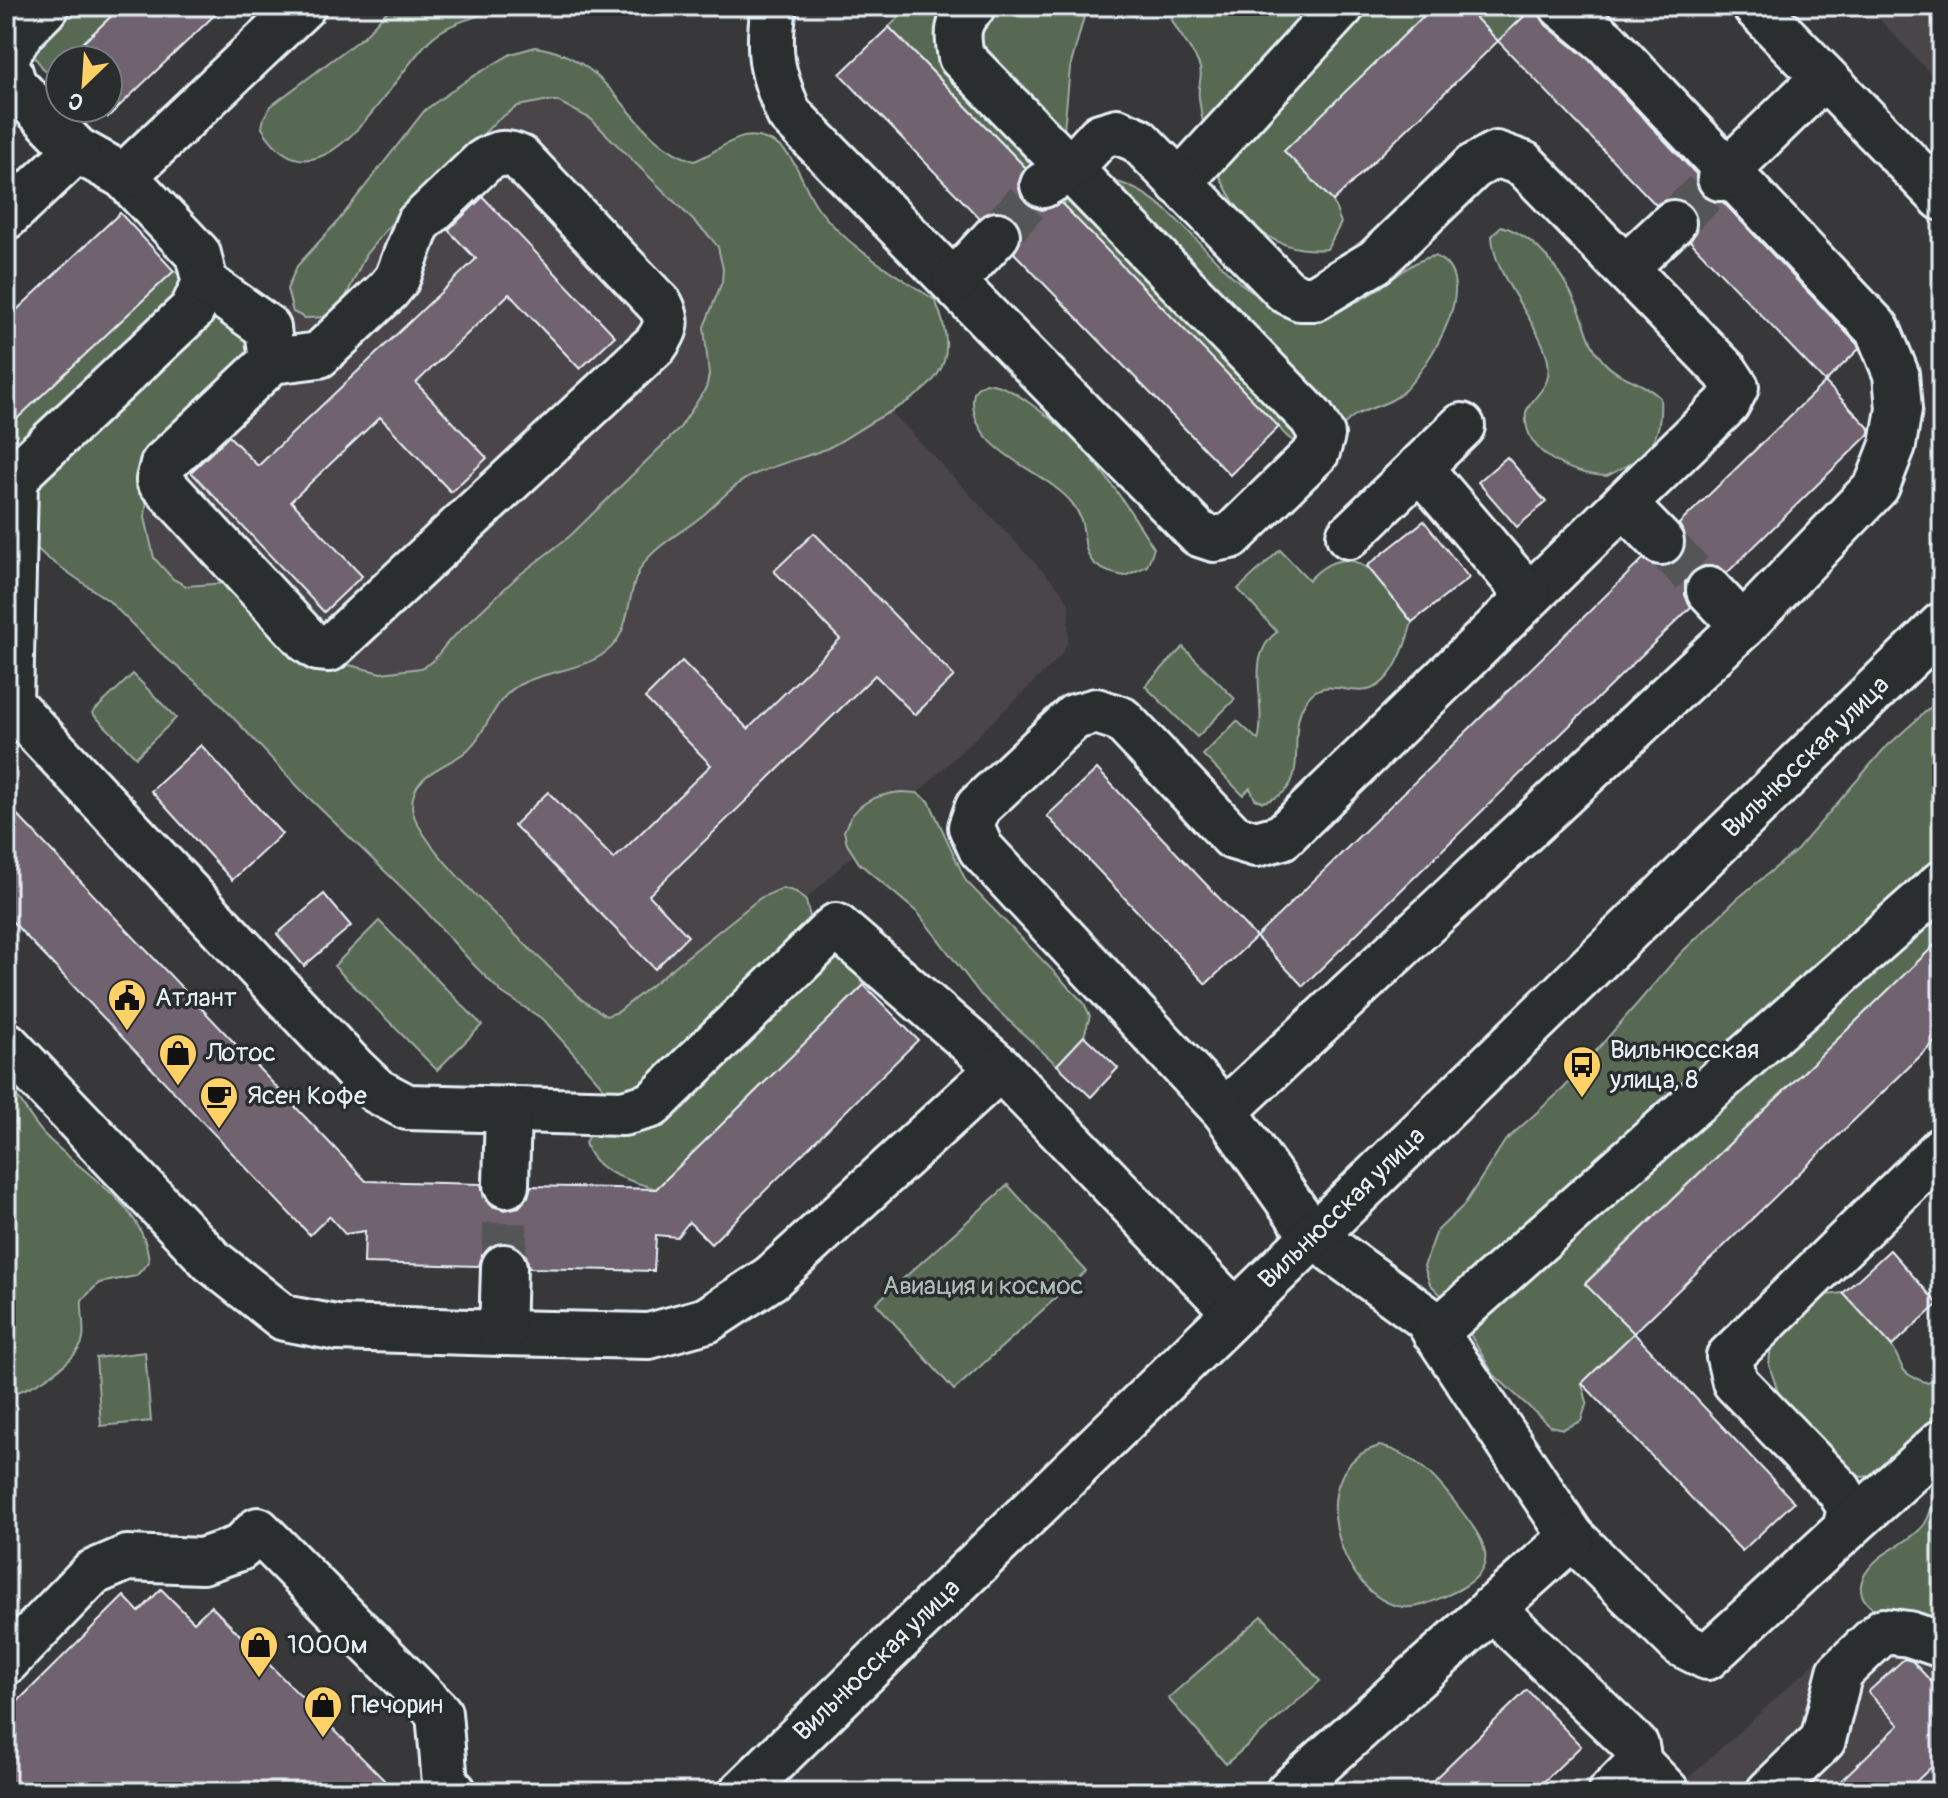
<svg xmlns="http://www.w3.org/2000/svg" width="1948" height="1798" font-family="Pangolin,sans-serif">
	<style>
		.built { fill: #49454a }
		.green { fill: #596952; stroke: #a0ada5; stroke-width: 2 }
		.building { fill: #70626e; stroke: #e8f1f8; stroke-width: 2 }
		.lines { fill: none; stroke-linecap: round; stroke-linejoin: round }
		.minor-tunnel { stroke: #525457; stroke-width: 44; stroke-dasharray: 44 22; stroke-linecap: butt }
		.minor-casing { stroke: #e8f1f8; stroke-width: 50 }
		.minor { stroke: #2a2d2e; stroke-width: 44 }
		.labels { text-anchor: middle; dominant-baseline: central; stroke-width: 7; stroke-linejoin: round; paint-order: stroke }
		.street-label { font-size: 26px; fill: #e8f1f8; stroke: #2a2d2e }
		.poi-label { font-size: 26px; fill: #e8f1f8; stroke: #2a2d2e; text-anchor: start }
		.park-label { font-size: 26px; fill: #afbbb6; stroke: #2a2d2e }
	</style>
	<rect width="100%" height="100%" fill="#38383b"/>
	<filter id="ink" filterUnits="userSpaceOnUse"><feTurbulence type="fractalNoise" baseFrequency=".0125" numOctaves="2"/><feDisplacementMap in="SourceGraphic" scale="16" xChannelSelector="R" yChannelSelector="G"/><feConvolveMatrix kernelMatrix="1 2 1 2 8 2 1 2 1" color-interpolation-filters="sRGB"/></filter>
	<g filter="url(#ink)">
		<g class="built">
			<polygon points="1867,6 1942,6 1942,86"/>
			<polygon points="543,69 791,314 354,768 118,560 110,485 520,76"/>
			<polygon points="815,370 857,376 1060,589 1069,604 1068,642 1059,658 655,1044 623,1052 378,793"/>
			<polygon points="1942,1556 1942,1792 1673,1792 1922,1565"/>
		</g>
		<g class="green">
			<polygon points="39,6 122,6 65,60 60,60 58,72 45,71 31,52"/>
			<path d="M392,6h113c-23,11 -53,14 -73,32 -38,33 -111,187 -170,90l2,-11 7,-11 93,-70z"/>
			<polygon points="910,6 1087,6 1070,68 1063,140 1043,185 889,27"/>
			<path d="M1175,6h259l-149,145 48,50 8,22 -14,26c-85,8 -119,-81 -128,-151 -2,-11 4,-20 1,-30 -4,-16 -21,-32 -28,-48z"/>
			<polygon points="1464,6 1535,6 1498,41"/>
			<path d="M535,47c83,11 92,94 159,114 23,-8 43,-31 68,-23 35,9 38,45 56,70 30,40 76,65 117,92 30,70 -4,90 -60,120 -16,9 -31,20 -47,28 -26,11 -54,16 -79,29 -18,9 -31,26 -47,39 -17,14 -37,24 -52,40 -28,27 -13,72 -44,96 -24,19 -59,18 -85,32 -29,14 -33,50 -57,69 -20,15 -52,21 -52,53 0,40 137,158 169,193l25,17 12,-4 142,-114 23,-10 13,4 10,9 7,28 32,27 19,29 -208,204c-27,-9 -61,-15 -71,-46l21,-44 -3,-12 -59,-67 -43,-28 -27,-27 -51,-57 -120,-116 -91,-97 -48,-39 -55,-55 -63,-44 -40,-39v-89l168,-158 47,33 37,39 -110,146 -3,28 9,41 19,21 13,7 40,-3 115,80 40,10 40,-5 11,-6 16,-20 70,-66 52,-40 109,-107 27,-41 3,-13 -5,-48 18,-45 1,-13 -5,-22 -8,-10 -119,-118 -34,-18h-13l-26,5 -23,16 -78,81 -22,16 -29,35 -25,53 -10,10 -26,1 -12,-6 -6,-23 10,-23 41,-45 87,-111 42,-30 44,-26z"/>
			<path d="M1108,180c55,9 90,68 130,101 19,16 43,24 66,34 18,-5 39,-7 56,-15 26,-12 50,-41 75,-44 50,23 -6,110 -32,136 -13,13 -34,15 -49,24 -8,5 -11,11 -17,17 -5,4 -11,5 -17,7 -20,4 -29,5 -41,-13l-216,-222 7,-16z"/>
			<path d="M1501,226c36,10 61,47 76,79 10,20 10,38 26,56 15,18 41,20 57,37 3,47 -14,58 -53,78 -36,-1 -85,-23 -81,-64 5,-12 17,-20 21,-32 13,-40 -53,-93 -55,-144z"/>
			<path d="M986,383c19,2 34,13 49,24 55,38 83,85 119,141l-7,18 -22,10c-59,-11 -28,-42 -53,-73 -26,-33 -100,-50 -99,-102 0,-11 4,-14 13,-18z"/>
			<path d="M1280,550l29,30c47,-50 75,6 103,42 -32,118 -76,40 -104,76 -27,33 10,92 -45,104l-8,-3 -5,-11 -7,7 -40,-40 34,-34 21,19c10,-36 -15,-83 19,-108l-39,-43z"/>
			<polygon points="1183,647 1235,699 1197,737 1145,686"/>
			<polygon points="133,674 176,718 136,757 92,713"/>
			<polygon points="1942,697 1942,938 1585,1283 1634,1333 1582,1383 1587,1402 1581,1421 1563,1429 1550,1426 1493,1374 1456,1310 1430,1284 1424,1266 1437,1231 1464,1205 1505,1141 1564,1088 1681,953 1737,899 1797,850 1884,749"/>
			<path d="M901,792l16,1 12,8 37,80 118,122 6,13 -6,20 -27,29 -76,-70 -63,-82 -59,-50 -12,-19 -3,-13c10,-27 29,-36 57,-39z"/>
			<polygon points="379,921 482,1025 437,1070 334,966"/>
			<path d="M6,1081c13,16 23,36 36,51 37,41 103,70 107,130l-13,14 -37,7 -17,17c-1,13 3,27 1,39 -3,21 -58,57 -77,54z"/>
			<polygon points="1008,1185 1086,1271 954,1390 876,1303"/>
			<path d="M1843,1293c16,17 35,33 48,52 15,23 4,27 37,38l14,-9v37l-46,51 -15,11 -18,4 -17,-4 -66,-75 -11,-33 3,-32 36,-36z"/>
			<polygon points="145,1352 151,1421 101,1426 96,1358"/>
			<path d="M1380,1446c37,9 58,34 80,63 28,36 43,61 -10,85 -15,6 -30,15 -47,13 -65,-9 -103,-141 -23,-161z"/>
			<path d="M1942,1473v164c-34,-11 -118,-30 -63,-79 15,-12 33,-18 45,-33 11,-16 10,-36 18,-52z"/>
			<polygon points="1262,1616 1320,1681 1226,1764 1168,1698"/>
		</g>
		<g class="building">
			<polygon points="122,6 224,6 108,117 108,60 65,60"/>
			<polygon points="1434,6 1464,6 1498,41 1333,201 1284,151"/>
			<polygon points="1535,6 1546,25 1589,60 1696,174 1702,195 1712,202 1723,202 1857,344 1859,349 1825,382 1690,241 1697,231 1697,218 1691,205 1679,199 1668,199 1656,205 1498,41"/>
			<polygon points="889,27 1026,168 1018,184 1022,198 1030,206 1042,210 1061,203 1279,427 1230,475 1014,253 1021,240 1021,227 1015,217 1002,211 989,211 979,218 840,74"/>
			<polygon points="483,197 615,336 580,369 509,294 416,383 487,458 451,492 380,417 291,501 362,576 324,612 191,472 229,436 258,466 476,259 448,230"/>
			<polygon points="120,213 174,271 6,429 6,320"/>
			<polygon points="1825,382 1870,429 1870,433 1727,573 1717,566 1704,566 1691,572 1685,582 1685,595 1691,607 1303,986 1256,937 1643,559 1655,566 1668,566 1678,560 1685,548 1685,535 1679,524"/>
			<polygon points="1507,457 1546,502 1517,527 1478,482"/>
			<polygon points="1424,521 1469,578 1412,622 1367,566"/>
			<polygon points="814,533 954,676 915,715 875,675 649,895 688,936 655,969 514,825 548,792 614,859 711,765 645,698 682,661 748,729 840,639 774,571"/>
			<polygon points="201,745 282,834 232,880 151,791"/>
			<polygon points="1097,769 1256,937 1206,984 1047,816"/>
			<polygon points="6,803 366,1181 481,1184 484,1198 492,1206 505,1210 519,1207 528,1197 531,1186 656,1189 864,985 918,1040 711,1244 689,1222 677,1237 656,1235 654,1271 529,1268 526,1255 516,1245 506,1242 492,1245 482,1255 479,1266 364,1263 365,1231 345,1234 329,1216 310,1235 6,915"/>
			<polygon points="324,894 351,926 304,966 277,934"/>
			<polygon points="1942,938 1942,1035 1634,1333 1585,1284"/>
			<polygon points="1084,1036 1118,1068 1091,1097 1057,1065"/>
			<polygon points="1890,1250 1938,1304 1892,1346 1843,1293"/>
			<polygon points="1634,1333 1794,1502 1742,1551 1582,1383"/>
			<polygon points="161,1589 194,1622 211,1606 396,1792 6,1792 6,1713 124,1596 139,1612"/>
			<polygon points="1904,1659 1912,1661 1942,1693 1942,1757 1905,1792 1829,1792 1899,1725 1868,1692"/>
			<polygon points="1527,1690 1581,1746 1533,1792 1421,1792"/>
		</g>
		<g class="lines">
			<g class="minor-tunnel">
				<polyline points="1673,223 1720,178"/>
				<polyline points="997,235 1043,185"/>
				<polyline points="1661,542 1709,590"/>
				<polyline points="504,1267 506,1185"/>
			</g>
			<g class="minor-casing">
				<g id="minor">
					<path d="M774,6c-7,47 -3,65 15,108l410,420 15,5 17,-3 86,-84 5,-17 -10,-17 -351,-361c-4,-22 -5,-35 12,-51"/>
					<polyline points="1562,6 1606,42 1878,330 1896,374 1899,409 1893,445 1877,486 1743,626 1225,1111 1313,1236 1426,1318 1572,1537 1681,1644 1707,1657 1845,1530 1850,1508 1839,1490 1735,1382 1729,1357 1942,1149"/>
					<polyline points="1755,6 1942,198"/>
					<polyline points="6,57 21,32 47,6"/>
					<polyline points="6,61 14,85 77,150 124,176 198,254 205,283 192,310 23,469 15,483 10,703 355,1070 377,1091 407,1107 623,1113 652,1105 836,926 1000,1068 1235,1312"/>
					<polyline points="124,176 303,6"/>
					<polyline points="1720,178 1824,77"/>
					<polyline points="1179,183 1342,6"/>
					<polyline points="1043,185 1070,169 1100,136 1117,131 1138,140 1286,291 1300,298 1315,298 1376,261 1473,167 1496,154 1524,164 1726,372 1736,387 1727,404 1282,837 1256,844 1233,837 1121,719 1096,711 1074,717 978,807 971,827 981,849 1225,1111"/>
					<polyline points="6,217 77,150"/>
					<polyline points="1625,268 1673,223"/>
					<polyline points="953,282 997,235"/>
					<path d="M205,283l63,45 4,33 47,-6 69,-65 9,-11 21,-55 65,-62c13,-9 22,-11 37,-4l141,148c8,16 5,24 -5,38l-327,305 -11,-1 -10,-7 -149,-161 4,-16 109,-103"/>
					<polyline points="1419,467 1529,596"/>
					<polyline points="1624,504 1661,542"/>
					<polyline points="1349,536 1462,426"/>
					<polyline points="1709,590 1743,626"/>
					<polyline points="6,1044 212,1261 284,1318 337,1328 502,1333 649,1336 707,1320 771,1278 1000,1068"/>
					<polyline points="506,1185 508,1109"/>
					<polyline points="502,1333 504,1267"/>
					<polyline points="1435,1333 1942,883"/>
					<polyline points="1845,1530 1942,1442"/>
					<polyline points="1492,1608 1636,1746 1639,1763 1611,1792"/>
					<polyline points="6,1662 92,1573 127,1558 202,1561 240,1548 258,1530 439,1713 445,1783 454,1792"/>
					<polyline points="1639,1763 1667,1792"/>
					<polyline points="742,1792 1942,625"/>
					<polyline points="1288,1792 1572,1537"/>
					<polyline points="1769,1792 1823,1740 1840,1672 1883,1631 1909,1634 1942,1645"/>
				</g>
			</g>
			<use href="#minor" class="minor"/>
		</g>
	</g>
	<defs>
		<g id="civic-pin" transform="scale(2)"><path d="M0 17L-7.5 6A9.5 9.5 0 1 1 7.5 6Z" fill="#ffd166" stroke="#2a2d2e"/><path d="M-.6-6.5H3V-4.5H.6V-3L4-1V1h2V6H-6V1h2V-1L-.6-3ZM-1.2 2.5V6h2.4V2.5Z" fill="#111"/></g>
		<g id="shop-pin" transform="scale(2)"><path d="M0 17L-7.5 6A9.5 9.5 0 1 1 7.5 6Z" fill="#ffd166" stroke="#2a2d2e"/><path d="M-5-2.5h2.3a2.7 3.5 0 0 1 5.4 0H5L5.5 6h-11ZM-1.5-2.5h3a1.5 2.3 0 0 0-3 0Z" fill="#111"/></g>
		<g id="bus-pin" transform="scale(2)"><path d="M0 17L-7.5 6A9.5 9.5 0 1 1 7.5 6Z" fill="#ffd166" stroke="#2a2d2e"/><path d="M-5-6H5V4H4V6H2V4H-2V6H-4V4H-5ZM-3.5-4V0h7V-4ZM-3.5 1.2v1.5H-2V1.2ZM2 1.2v1.5H3.5V1.2Z" fill="#111"/></g>
		<g id="cafe-pin" transform="scale(2)"><path d="M0 17L-7.5 6A9.5 9.5 0 1 1 7.5 6Z" fill="#ffd166" stroke="#2a2d2e"/><path d="M-5.5-4.5H6V0H3Q3 3.5 0 3.5H-2.5Q-5.5 3.5-5.5 0ZM3-3.2v2h1.7v-2ZM-6 4.5H4V6H-6Z" fill="#111"/></g>
	</defs>
	<g fill-rule="evenodd">
		<use href="#civic-pin" x="127" y="998"/>
		<use href="#shop-pin" x="178" y="1053"/>
		<use href="#bus-pin" x="1582" y="1065"/>
		<use href="#cafe-pin" x="219" y="1096"/>
		<use href="#shop-pin" x="259" y="1645"/>
		<use href="#shop-pin" x="323" y="1705"/>
	</g>
	<g class="labels">
		<g class="street-label">
			<text transform="translate(1806 757) rotate(-44)">Вильнюсская улица</text>
			<text transform="translate(1342 1208) rotate(-44)">Вильнюсская улица</text>
			<text transform="translate(877 1660) rotate(-44)">Вильнюсская улица</text>
		</g>
		<g class="poi-label">
			<text x="155" y="998">Атлант</text>
			<text x="1610" y="1050">Вильнюсская<tspan x="1610" dy="30">улица, 8</tspan></text>
			<text x="206" y="1053">Лотос</text>
			<text x="247" y="1096">Ясен Кофе</text>
			<text x="287" y="1645">1000м</text>
			<text x="351" y="1705">Печорин</text>
		</g>
		<g class="park-label">
			<text x="983" y="1286">Авиация и космос</text>
		</g>
	</g>
	<rect width="1948" height="1798" fill="none" stroke="#2a2d2e" stroke-width="32"/>
	<rect x="16" y="16" width="1916" height="1766" fill="none" stroke="#e8f1f8" stroke-width="3" filter="url(#ink)"/>
	<g transform="translate(84 84) rotate(205)"><circle r="38" fill="#2a2d2e" stroke="#767b7f" stroke-width="2"/>
	<path d="M0-6L14 30L0 20L-14 30Z" fill="#ffd166"/>
	<text y="-12" font-size="22" font-weight="bold" text-anchor="middle" fill="#e8f1f8">С</text>
	</g>
</svg>
